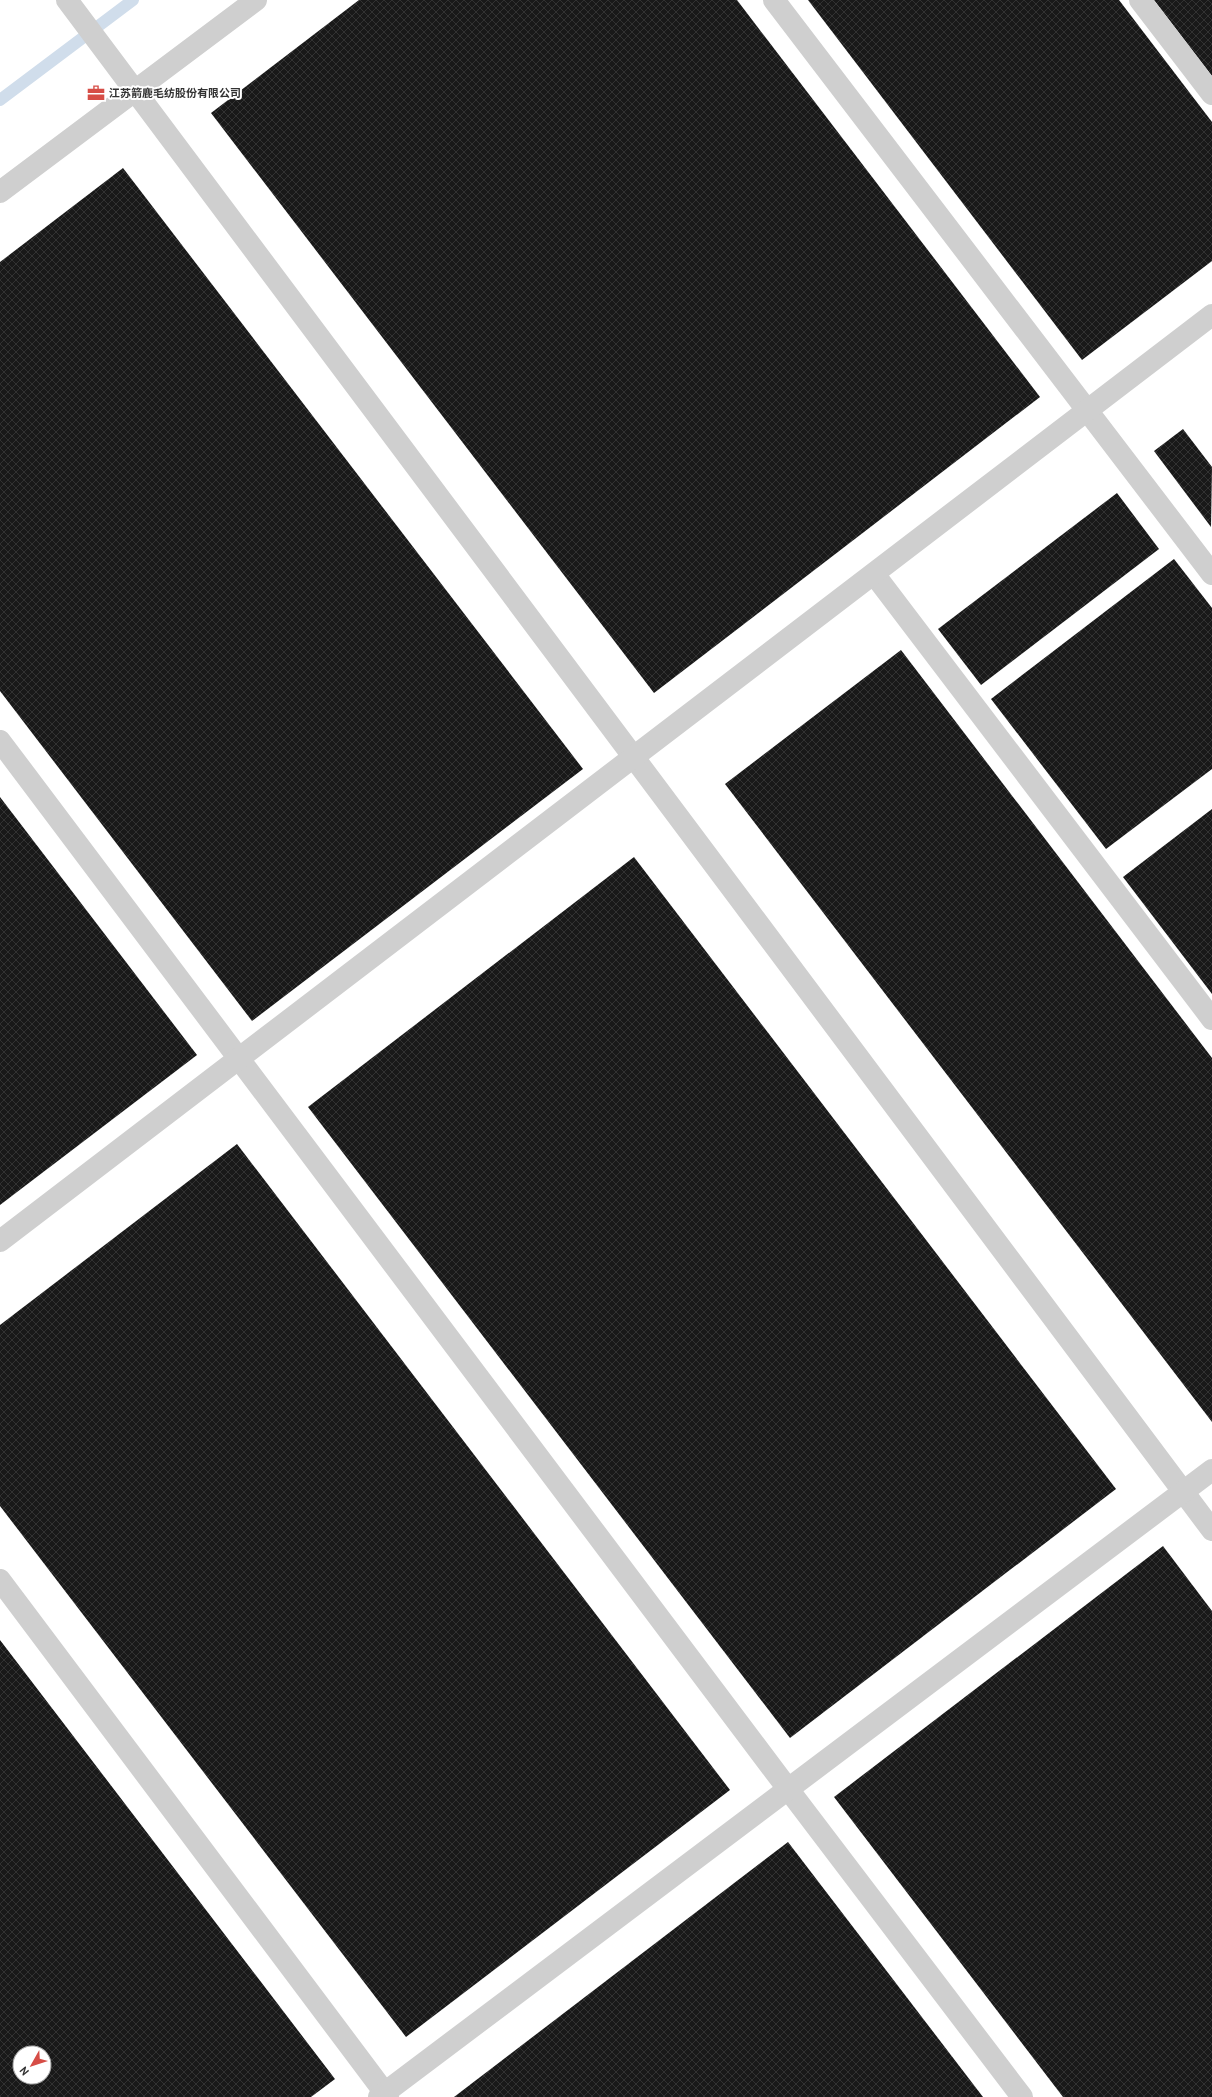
<svg xmlns="http://www.w3.org/2000/svg" width="1212" height="2097" font-family="'PT Sans','Noto Sans SC',sans-serif">
	<style>
		.lines { fill: none; stroke-linecap: round; stroke-linejoin: round }
		.stream { stroke: #d0ddeb; stroke-width: 12 }
		.building { fill: url(#building-cross-hatch); fill-rule: evenodd }
		.minor { stroke: #cfcfcf; stroke-width: 22 }
		.labels { text-anchor: middle; dominant-baseline: central; stroke-width: 4; stroke-linejoin: round; paint-order: stroke }
		.poi-label { font-size: 11px; font-weight: bold; fill: #323232; stroke: #fff; text-anchor: start }
	</style>
	<defs>
		<pattern id="building-cross-hatch" width="8" height="8" patternUnits="userSpaceOnUse"><rect width="8" height="8" fill="#191919"/><path d="M0 0l8 8M0 8l8-8" fill="none" stroke="#323232"/></pattern>
	</defs>
	<rect width="100%" height="100%" fill="#fff"/>
	<g class="lines">
		<polyline class="stream" points="0,100 133,0"/>
	</g>
	<g class="building">
		<polygon points="359,0 737,0 1040,397 654,693 211,113"/>
		<polygon points="808,0 1119,0 1212,122 1212,261 1082,360"/>
		<polygon points="1154,0 1212,0 1212,76"/>
		<polygon points="123,168 583,769 252,1021 0,691 0,262"/>
		<polygon points="1183,429 1212,467 1211,527 1154,451"/>
		<polygon points="1117,493 1159,549 981,685 938,629"/>
		<polygon points="1174,559 1212,608 1212,769 1106,849 991,699"/>
		<polygon points="901,650 1212,1058 1212,1422 725,784"/>
		<polygon points="0,797 197,1055 0,1205"/>
		<polygon points="1212,809 1212,994 1123,877"/>
		<polygon points="634,857 1116,1489 790,1738 308,1107"/>
		<polygon points="237,1144 730,1790 406,2037 0,1506 0,1325"/>
		<polygon points="1163,1546 1212,1611 1212,2097 1063,2097 834,1797"/>
		<path d="M0,1640l335,439 -24,18h-311zM20,2053h24v24h-24z"/>
		<polygon points="788,1842 983,2097 454,2097"/>
	</g>
	<g class="lines">
		<g class="minor">
			<polyline points="67,0 1212,1530"/>
			<polyline points="774,0 1212,574"/>
			<polyline points="1140,0 1212,94"/>
			<polyline points="0,192 256,0"/>
			<polyline points="874,574 1212,1019"/>
			<polyline points="0,741 788,1789 1022,2097"/>
			<polyline points="0,1241 1212,315"/>
			<polyline points="0,1580 388,2097"/>
			<polyline points="379,2097 1212,1470"/>
		</g>
	</g>
	<defs>
		<g id="office-bare" transform="scale(1.38)"><path d="M-6-3h4V-5.5h4V-3h4V5H-6ZM-1-4.5V-3h2v-1.5ZM-6 0V1H6V0Z" fill="#d64d46" stroke="#fff" stroke-width="2.5" paint-order="stroke"/></g>
	</defs>
	<g fill-rule="evenodd">
		<use href="#office-bare" x="96" y="93"/>
	</g>
	<g class="labels">
		<g class="poi-label">
			<text x="109" y="93">江苏箭鹿毛纺股份有限公司</text>
		</g>
	</g>
	<g transform="translate(32 2065) rotate(231)"><circle r="19" fill="#ffffff" stroke="#adadad"/>
	<path d="M0-3L7 15L0 10L-7 15Z" fill="#d64d46"/>
	<text y="-6" font-size="11" font-weight="bold" text-anchor="middle" fill="#323232">N</text>
	</g>
</svg>
